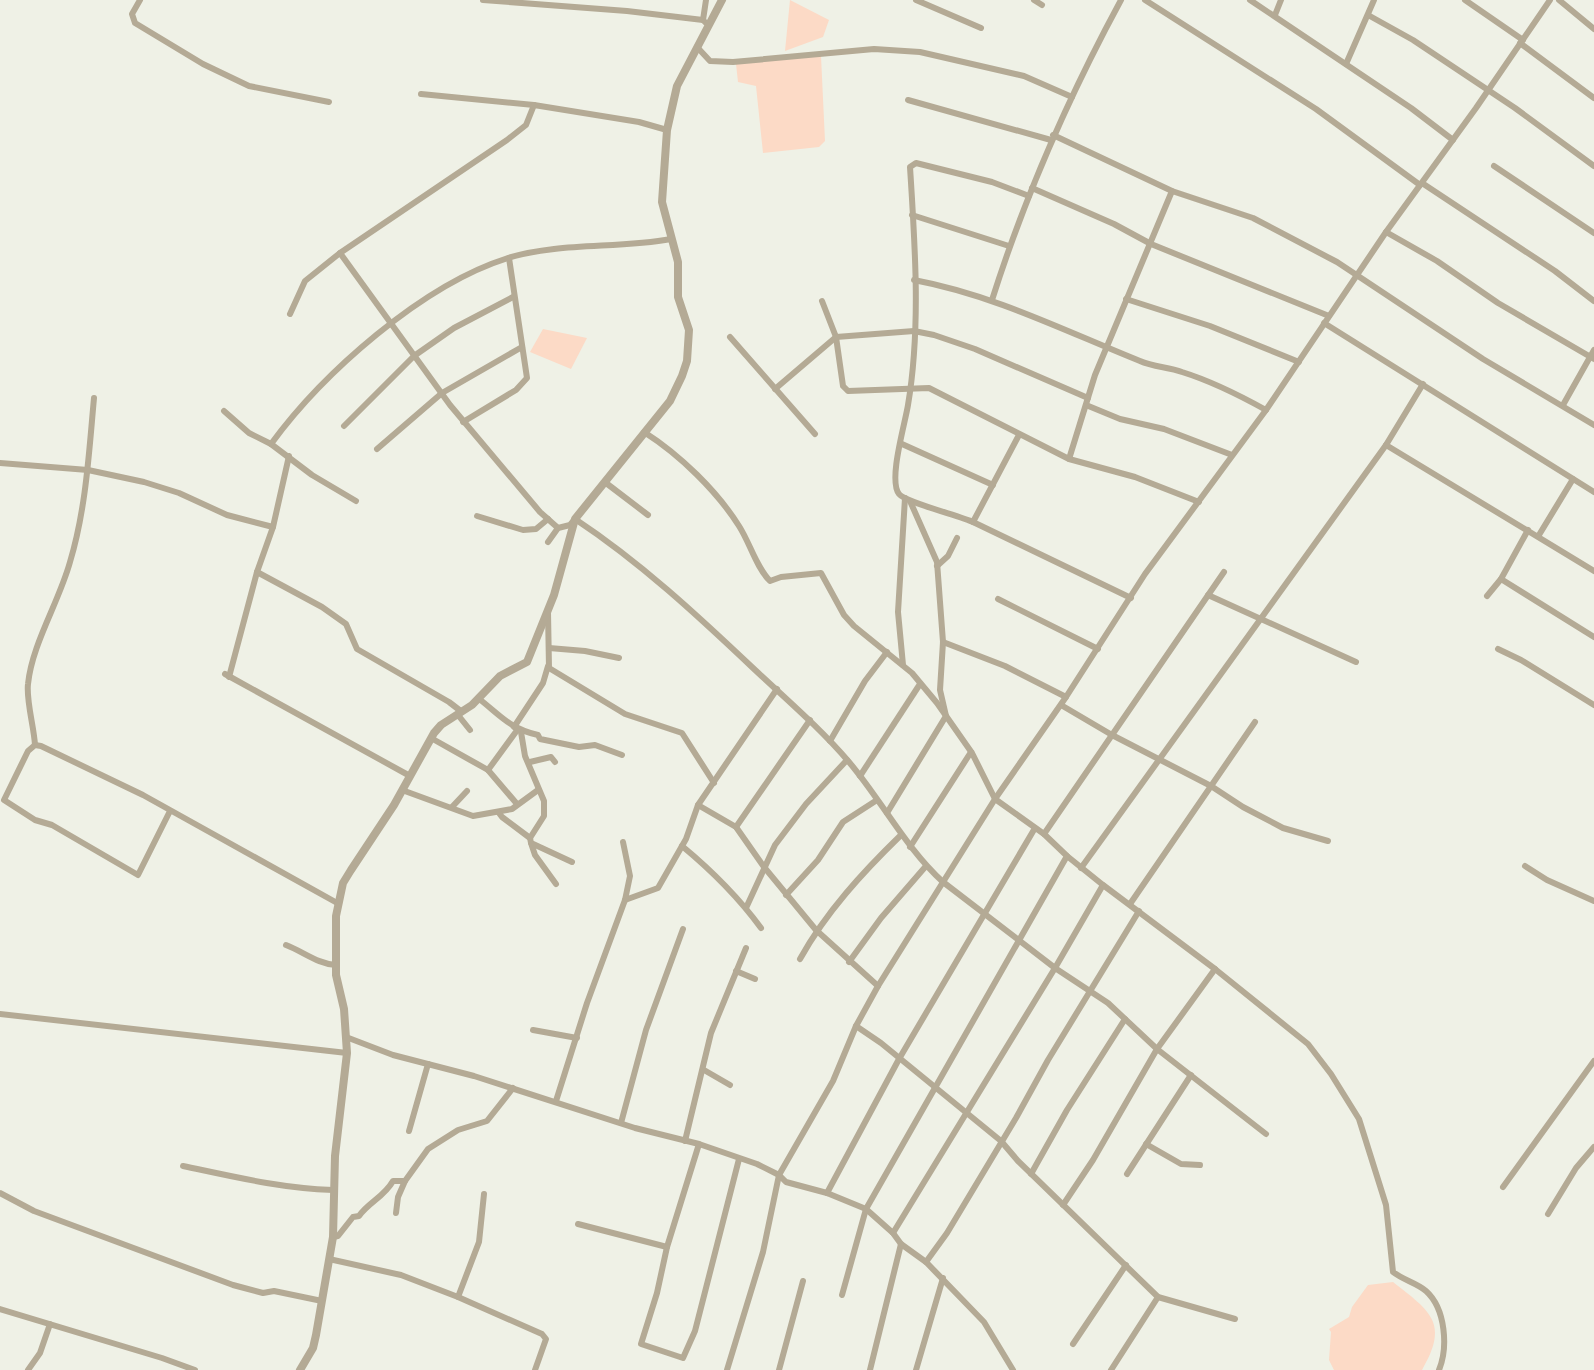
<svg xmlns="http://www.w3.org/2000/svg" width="1594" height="1370" font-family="Cabin,sans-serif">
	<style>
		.green { fill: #fcdac6 }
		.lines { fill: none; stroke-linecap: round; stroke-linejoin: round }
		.minor { stroke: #b4aa95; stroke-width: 6 }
		.tertiary { stroke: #b4aa95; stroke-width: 8 }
	</style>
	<rect width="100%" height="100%" fill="#eff1e6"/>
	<g class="green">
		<polygon points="790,0 829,20 823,37 785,51"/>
		<polygon points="821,56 825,141 819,147 763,153 756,86 738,82 736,64"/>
		<polygon points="543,329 587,338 571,369 530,352"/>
		<path d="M1393,1282c37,29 57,41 29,88h-88l-5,-10 2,-28 -2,-3 20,-12 3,-10 16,-22z"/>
	</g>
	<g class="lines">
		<g class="minor">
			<polyline points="140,0 132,14 135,23 203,64 249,86 329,102"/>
			<polyline points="483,0 627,11 703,20"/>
			<polyline points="706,0 703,20 706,23"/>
			<polyline points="916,0 981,28"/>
			<polyline points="1034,0 1042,5"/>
			<polyline points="1145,0 1316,109 1420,185"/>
			<polyline points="1250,0 1411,108 1453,140"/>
			<polyline points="1465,0 1523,40"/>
			<polyline points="1559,0 1594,29"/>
			<polyline points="1275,15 1281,0"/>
			<polyline points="1368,15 1413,40 1515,108 1594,166"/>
			<polyline points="1520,43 1594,98"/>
			<polyline points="697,47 710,61 733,62 874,49 920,52 1024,76 1072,97"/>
			<polyline points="1346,64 1374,0"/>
			<polyline points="421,94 534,105"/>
			<polyline points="908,100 1051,140"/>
			<polyline points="1053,135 1172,191 1253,218 1337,262 1483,359 1594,425"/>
			<polyline points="1494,166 1594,233"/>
			<polyline points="1422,183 1555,271 1594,301"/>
			<polyline points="1032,188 1114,224 1151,244 1329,316"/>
			<path d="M1029,196l-37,-14 -76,-19 -6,4c5,78 11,161 -2,238 -3,19 -20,75 -9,89 6,8 61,22 74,28l158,76"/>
			<polyline points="912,215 1009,246"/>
			<polyline points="1386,232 1437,261 1498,303 1594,359"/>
			<polyline points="340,253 450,405 540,512 558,528"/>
			<path d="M914,280c80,15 151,51 226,81 13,6 28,6 42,11 29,9 57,23 84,38"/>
			<polyline points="1126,299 1210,326 1299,362"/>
			<path d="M992,300c33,-104 77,-204 129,-300"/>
			<polyline points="822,301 836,337 843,386 848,391 929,388 1069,459 1135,477 1199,502"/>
			<polyline points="290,314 305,281 340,253 507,140 526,125 534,105 639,122 667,130"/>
			<polyline points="1324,323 1594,492"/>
			<polyline points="730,337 815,434"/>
			<polyline points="775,389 836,337 914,331 934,335 975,349 1088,398"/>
			<polyline points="1086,405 1120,419 1164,429 1232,455"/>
			<polyline points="1563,405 1594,350"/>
			<polyline points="224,411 249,433 271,444 312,475 356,501"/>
			<polyline points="463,422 516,390 527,378 509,258"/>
			<polyline points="344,426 414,356 454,328 513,297"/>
			<path d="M644,432c36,23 73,59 95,94 11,17 17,41 31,55l11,-4 40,-4 23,42 10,11 58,47 25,30 35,50 23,46 49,35 23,22 36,29 112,84 93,75 23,30 28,45 27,86 7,67c10,8 24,11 33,19 20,18 22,57 13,79"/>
			<path d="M271,444c52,-71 151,-159 237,-186 52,-16 110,-9 163,-19"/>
			<polyline points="902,444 993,485"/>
			<polyline points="1386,445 1594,571"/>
			<polyline points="377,449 442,393 522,347"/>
			<polyline points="1069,459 1095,375 1172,191"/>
			<polyline points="0,463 88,470 144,482 179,493 227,515 273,527"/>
			<polyline points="606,483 648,515"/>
			<polyline points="477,516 523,530 536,529 548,519"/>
			<polyline points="973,522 1019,435"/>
			<polyline points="1539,535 1573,479"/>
			<path d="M548,542l10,-14 12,-3 5,-6c65,43 122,96 178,149 33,31 67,60 96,94 33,39 56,85 94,120l112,86 53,35 49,46 109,85"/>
			<polyline points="937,566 948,556 957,538"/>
			<polyline points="257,572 322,607 346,624 357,649 449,702 462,712"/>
			<polyline points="1501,579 1594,637"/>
			<polyline points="1208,595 1356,662"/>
			<polyline points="1487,596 1501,579 1528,530"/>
			<polyline points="998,599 1098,649"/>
			<polyline points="548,612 549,668 625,714 682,733 714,783"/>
			<polyline points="943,642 1005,666 1066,697"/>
			<polyline points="549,648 585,651 619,658"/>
			<polyline points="1498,649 1521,660 1594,705"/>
			<polyline points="903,665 898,612 905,498"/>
			<polyline points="225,674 410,776"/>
			<polyline points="229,677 257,572 273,527 289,456"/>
			<path d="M478,698c22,17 32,31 60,37l2,4 39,8 16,-2 27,10"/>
			<polyline points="1061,705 1112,735 1211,786 1243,807 1283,828 1328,841"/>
			<polyline points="458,715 470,730"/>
			<polyline points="514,727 543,683 548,666"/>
			<polyline points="521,732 525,756 544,801 544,816 530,838"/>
			<polyline points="431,738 488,770 517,804"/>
			<polyline points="830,741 865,681 887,652"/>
			<path d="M35,745c-1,-18 -9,-45 -7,-61 4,-40 31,-82 42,-122 16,-53 19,-110 24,-164"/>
			<polyline points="530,762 551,757 555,762"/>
			<polyline points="488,770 518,729"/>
			<polyline points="860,776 920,684"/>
			<polyline points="402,790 473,816 512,809 538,790"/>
			<polyline points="698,805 736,827 764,867 816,930 878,986"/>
			<polyline points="452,807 467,791"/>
			<polyline points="170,811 138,875 52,825 35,820 4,800 28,751 35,745 41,746 143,795 339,904"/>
			<polyline points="499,813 502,817 530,838 531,843 572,862"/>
			<polyline points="887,813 946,716 940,690 943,642 937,562 910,501"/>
			<polyline points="736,827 810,720"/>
			<polyline points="1044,834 1224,572"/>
			<polyline points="531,843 535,855 556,884"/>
			<path d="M682,846c29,24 57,52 79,82"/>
			<polyline points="910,847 971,752"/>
			<polyline points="1525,866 1547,880 1594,901"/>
			<polyline points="1081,868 1386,445 1423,384"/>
			<polyline points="786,895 818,860 843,822 877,800"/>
			<polyline points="625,900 658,888 686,839 698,805 777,689"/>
			<polyline points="1130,904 1255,722"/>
			<polyline points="746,908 775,845 806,804 847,760"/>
			<path d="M286,945c18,7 32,19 50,20"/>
			<path d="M800,959c26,-47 63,-87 101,-124"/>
			<polyline points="849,962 881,918 926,866"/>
			<polyline points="736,971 755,979"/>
			<polyline points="0,1014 347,1053"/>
			<polyline points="856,1026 881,1043 1001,1141 1018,1161 1158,1297 1235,1319"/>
			<polyline points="533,1030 577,1038"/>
			<polyline points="346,1037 393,1055 474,1076 635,1128 699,1144 757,1164 779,1175 786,1182 827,1193 866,1209 893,1233 901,1244 926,1262 984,1322 1013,1370"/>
			<polyline points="704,1070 730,1085"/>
			<polyline points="556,1101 587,1003 625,900 630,876 623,842"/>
			<polyline points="621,1123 646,1030 683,929"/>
			<polyline points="409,1131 428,1064"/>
			<polyline points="685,1141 711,1033 746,948"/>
			<polyline points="1146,1144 1181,1164 1200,1165"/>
			<path d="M183,1166c52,11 97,22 150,24"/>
			<polyline points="1031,1174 1067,1110 1125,1019"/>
			<polyline points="1127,1174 1191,1075"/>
			<polyline points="1503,1187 1594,1061"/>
			<polyline points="0,1193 34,1211 233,1285 263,1293 274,1291 322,1301"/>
			<polyline points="827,1193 899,1059 1035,828"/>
			<polyline points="1063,1205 1093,1160 1157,1049 1215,969"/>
			<polyline points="396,1213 398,1197 405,1181"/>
			<polyline points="1548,1214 1576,1168 1594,1147"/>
			<polyline points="578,1224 667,1247 699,1144"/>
			<polyline points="893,1233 1055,968 1103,885"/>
			<path d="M333,1237l5,-1 15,-19 6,-1c10,-14 25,-19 34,-35h12l23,-32 30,-19 29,-9 26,-33"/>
			<polyline points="667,1247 657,1293 641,1344 683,1358 695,1331 739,1159"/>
			<polyline points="329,1259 401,1275 458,1297 542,1334 546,1339 535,1370"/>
			<polyline points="926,1262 947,1233 1016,1118 1048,1060 1139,911"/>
			<polyline points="842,1295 866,1209 1067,856"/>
			<polyline points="458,1297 479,1242 484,1194"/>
			<polyline points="0,1309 162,1358 195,1370"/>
			<polyline points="1073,1344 1126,1265"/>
			<polyline points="28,1370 40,1353 50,1324"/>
			<polyline points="727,1370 763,1252 779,1175 833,1081 856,1026 878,986 995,799 1066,697 1145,574 1266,410 1386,232 1476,108 1550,0"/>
			<polyline points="779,1370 803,1281"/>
			<polyline points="870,1370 901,1244"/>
			<polyline points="916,1370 943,1278"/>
			<polyline points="1111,1370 1158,1297"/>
		</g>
		<polyline class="tertiary" points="300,1370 313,1348 316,1335 333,1237 335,1156 347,1053 344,1009 336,975 336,916 343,883 351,870 394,805 434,733 441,725 472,705 500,676 527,662 554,595 575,519 670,401 682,376 687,361 689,330 678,297 678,262 662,202 667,130 677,86 722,0"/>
	</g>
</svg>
